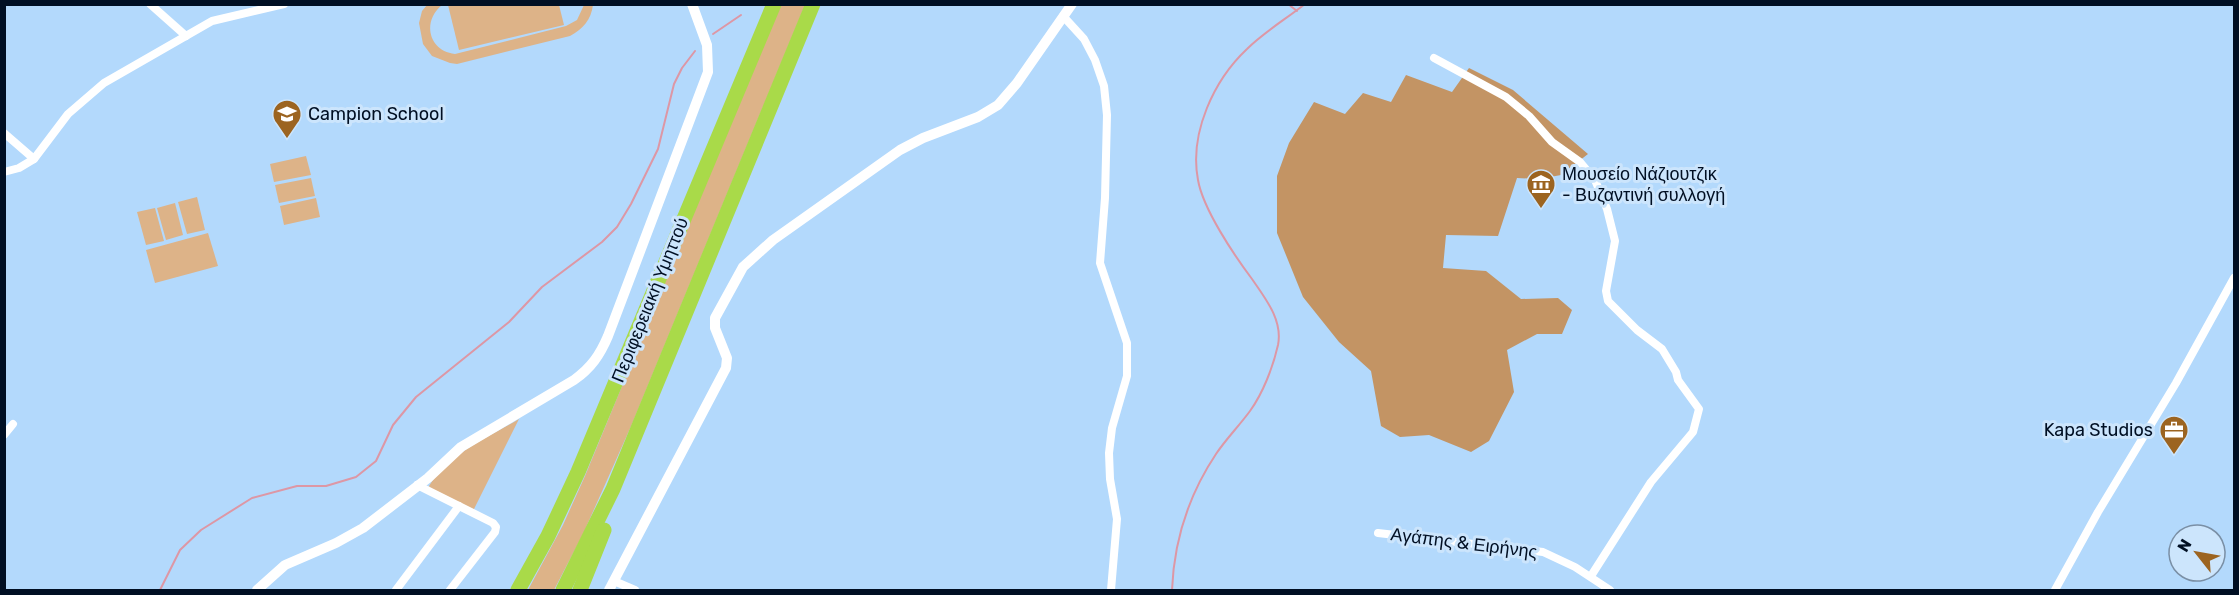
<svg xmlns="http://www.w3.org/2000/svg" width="2239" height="595" font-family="Rubik,sans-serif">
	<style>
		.green { fill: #ddb388 }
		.forest { fill: #c39464 }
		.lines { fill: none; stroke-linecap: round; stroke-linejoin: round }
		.stream { stroke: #dd97a5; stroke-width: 2 }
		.minor { stroke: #fff; stroke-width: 8 }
		.tertiary { stroke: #fff; stroke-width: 10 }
		.motorway { stroke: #a9da49; stroke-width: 15 }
		.labels { text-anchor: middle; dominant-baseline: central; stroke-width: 6; stroke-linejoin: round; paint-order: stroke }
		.poi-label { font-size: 18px; fill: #000f23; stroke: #cce5fc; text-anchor: start }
		.street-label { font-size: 18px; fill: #000f23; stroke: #cce5fc }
	</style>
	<rect width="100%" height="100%" fill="#b3d9fc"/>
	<g class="green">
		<path d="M427,5h15c-20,16 -14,46 13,49l111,-28 11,-6 7,-15h9c-2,15 -10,24 -23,31l-113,28 -7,-1 -18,-7 -9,-12 -4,-21 3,-12z"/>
		<polygon points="448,5 559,5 564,25 459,50"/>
		<polygon points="779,5 805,5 632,424 583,534 554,590 528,590 563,525 585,476"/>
		<polygon points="306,156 311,175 274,182 270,164"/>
		<polygon points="311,178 315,196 279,203 275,185"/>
		<polygon points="197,197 205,230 187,234 178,202"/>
		<polygon points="316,198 320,217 284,225 280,206"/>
		<polygon points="175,203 183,235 166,240 157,208"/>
		<polygon points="155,208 164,241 146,245 137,212"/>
		<polygon points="208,233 218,266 155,283 146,250"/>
		<path d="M519,419l-46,92 -43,-22 -1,-3c20,-33 58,-48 90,-67z"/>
	</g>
	<polygon class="forest" points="1469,68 1513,90 1588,154 1561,175 1539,179 1517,178 1498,236 1446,235 1443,268 1486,271 1521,299 1558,298 1572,310 1562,334 1537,334 1507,350 1514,392 1489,441 1471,452 1429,435 1400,437 1381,426 1371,371 1339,342 1303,297 1277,233 1277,176 1289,143 1314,102 1345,114 1363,93 1391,102 1406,75 1452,92"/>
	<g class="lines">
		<g class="stream">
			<polyline points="1288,4 1297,11"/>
			<polyline points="713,34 741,15"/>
			<polyline points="160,590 180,550 201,530 252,498 297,486 326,486 356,477 376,461 393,425 416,397 509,322 542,287 602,242 617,227 631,204 658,149 674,84 682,68 695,51"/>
			<path d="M1172,590c2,-50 16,-94 44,-136 10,-15 23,-28 34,-43 13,-18 23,-44 28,-66 5,-25 -13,-47 -26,-66 -18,-24 -49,-70 -54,-99 -9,-47 16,-100 49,-131 17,-17 39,-30 58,-45"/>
		</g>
		<g class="minor">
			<polyline points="150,4 186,36"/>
			<polyline points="1063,16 1084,39 1095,60 1104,86 1107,115 1105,198 1100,263 1127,343 1127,376 1112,428 1109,453 1110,479 1117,519 1111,590"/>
			<polyline points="1434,58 1506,97 1529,116 1552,142 1580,162 1595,180 1607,209 1615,241 1606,291 1608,301 1637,330 1662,349 1676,372 1678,380 1699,409 1693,432 1651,482 1591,576"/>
			<polyline points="4,133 34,159"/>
			<polyline points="4,172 19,168 34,159 68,114 104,83 212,21 284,4"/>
			<polyline points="4,435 13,424"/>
			<polyline points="417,485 493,523 496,527 495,532 450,590"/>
			<polyline points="1378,533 1543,552 1575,567 1610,590"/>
			<polyline points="614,581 635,590"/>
			<polyline points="396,590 459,506"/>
			<polyline points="2055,590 2098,512 2176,383 2234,278"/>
		</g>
		<g class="tertiary">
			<path d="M257,590l28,-25 51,-22 27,-15 65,-50 33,-31 113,-67c17,-12 26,-25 34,-44l100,-264 -1,-27 -15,-41"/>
			<polyline points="609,590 726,368 727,358 715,328 715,318 743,267 773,240 900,150 923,138 978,117 998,105 1017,83 1072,4"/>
		</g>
		<g class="motorway">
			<polyline points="518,590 548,536 578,472 774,4"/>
			<polyline points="563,590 613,489 813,4"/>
			<polyline points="580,590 604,530"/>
		</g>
	</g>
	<defs>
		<g id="university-pin" transform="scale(1.5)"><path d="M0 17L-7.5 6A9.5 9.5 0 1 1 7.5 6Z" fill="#9c6420" stroke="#cce5fc"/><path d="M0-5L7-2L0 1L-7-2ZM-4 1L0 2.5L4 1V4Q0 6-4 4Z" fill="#fff"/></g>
		<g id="museum-pin" transform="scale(1.5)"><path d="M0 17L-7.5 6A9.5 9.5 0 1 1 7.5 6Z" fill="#9c6420" stroke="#cce5fc"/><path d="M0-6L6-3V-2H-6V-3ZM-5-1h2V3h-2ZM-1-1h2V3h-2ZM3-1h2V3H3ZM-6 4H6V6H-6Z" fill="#fff"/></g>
		<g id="office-pin" transform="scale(1.5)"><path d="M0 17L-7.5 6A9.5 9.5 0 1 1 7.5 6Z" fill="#9c6420" stroke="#cce5fc"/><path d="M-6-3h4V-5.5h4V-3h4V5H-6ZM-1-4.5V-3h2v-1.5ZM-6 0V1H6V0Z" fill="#fff"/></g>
	</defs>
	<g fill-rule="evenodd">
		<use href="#university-pin" x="287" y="114"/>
		<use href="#museum-pin" x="1541" y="184"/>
		<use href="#office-pin" x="2174" y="430"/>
	</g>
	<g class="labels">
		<g class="poi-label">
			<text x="308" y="114">Campion School</text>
			<text x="1562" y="174">Μουσείο Νάζιουτζικ<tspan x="1562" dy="21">- Βυζαντινή συλλογή</tspan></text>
			<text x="2153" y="430" text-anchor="end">Kapa Studios</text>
		</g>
		<g class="street-label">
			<text transform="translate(650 300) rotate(-68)">Περιφερειακή Υμηττού</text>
			<text transform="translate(1464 543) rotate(7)">Αγάπης &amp; Ειρήνης</text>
		</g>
	</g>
	<rect width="2239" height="595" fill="none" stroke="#000f23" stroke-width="12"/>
	<g transform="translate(2197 553) rotate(301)"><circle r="28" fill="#cce5fc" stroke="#7a8fa5" stroke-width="1.5"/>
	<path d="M0-4.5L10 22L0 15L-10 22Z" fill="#9c6420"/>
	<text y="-9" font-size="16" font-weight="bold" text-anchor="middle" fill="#000f23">N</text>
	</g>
</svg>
